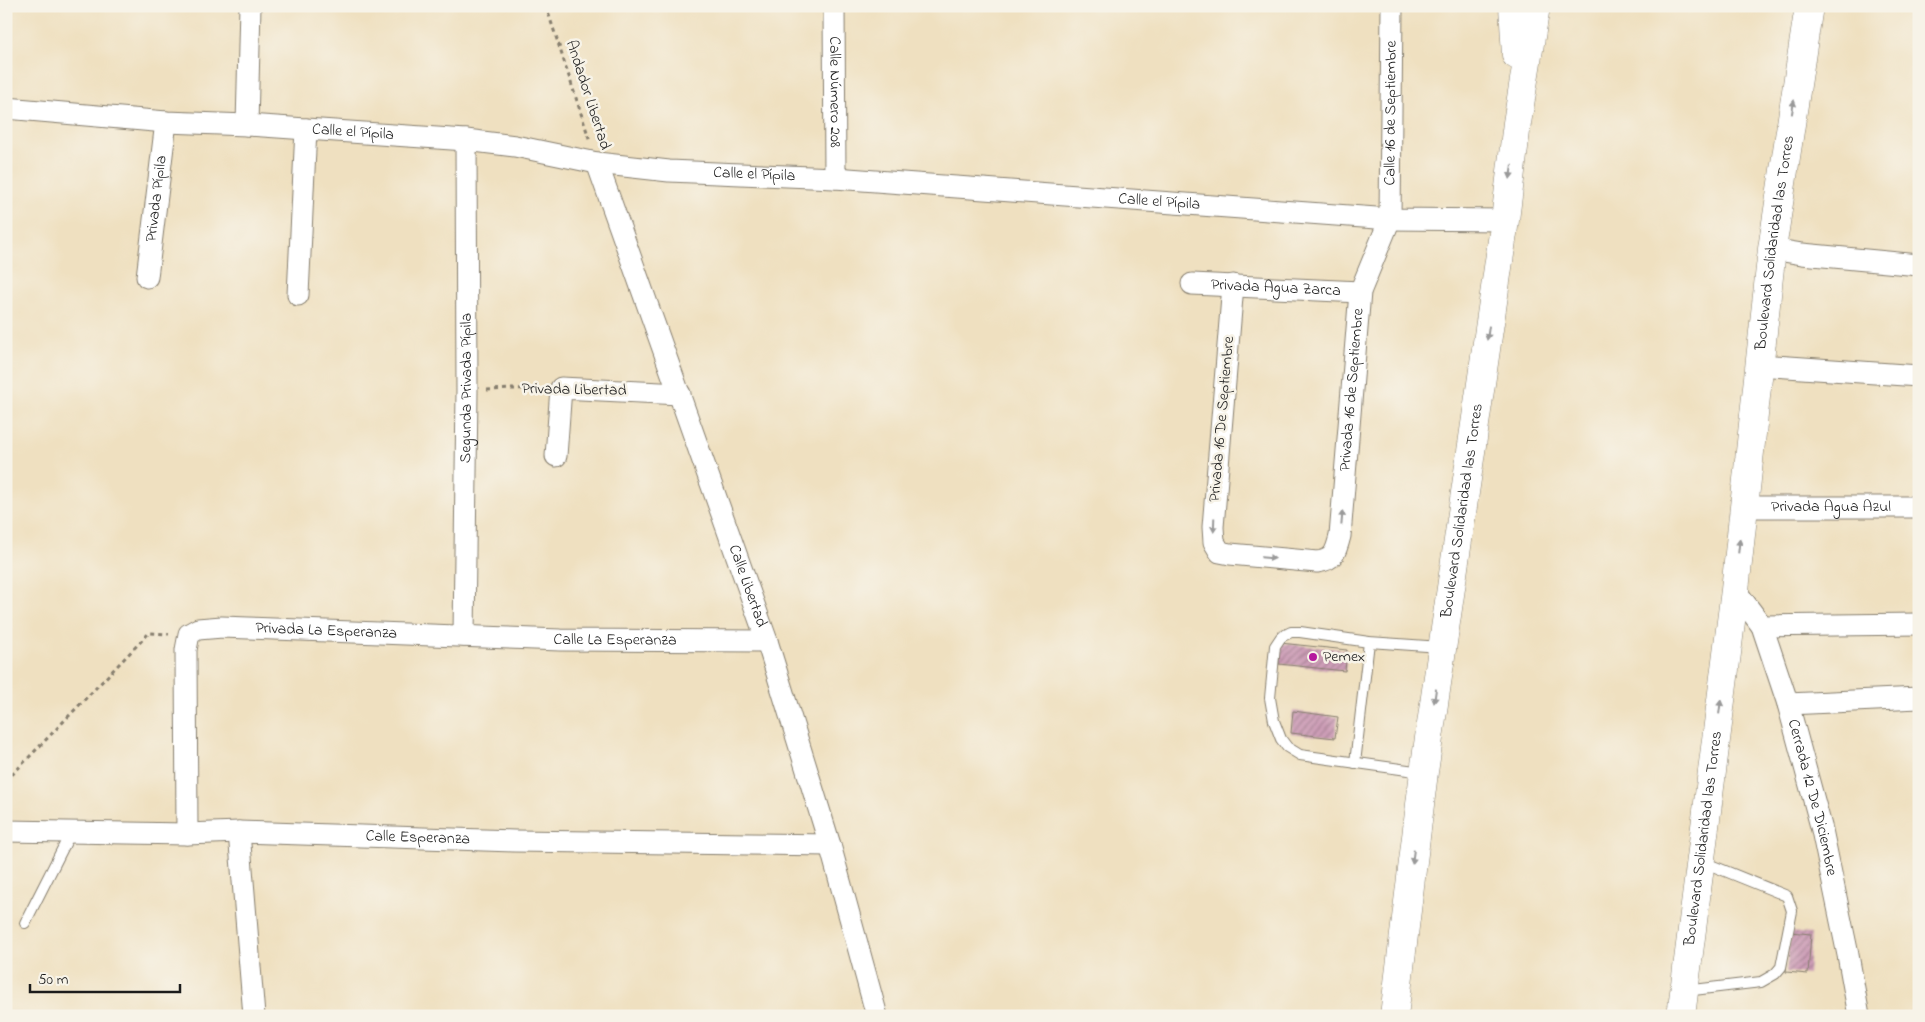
<svg xmlns="http://www.w3.org/2000/svg" width="1925" height="1022" font-family="'Indie Flower',sans-serif">
	<style>
		.building { fill: url(#building-hatch) }
		.lines { fill: none; stroke-linecap: round; stroke-linejoin: round }
		.lane-casing { stroke: #867e6e; stroke-width: 12 }
		.street-casing { stroke: #867e6e; stroke-width: 23 }
		.secondary-casing { stroke: #867e6e; stroke-width: 29 }
		.path { stroke: #867e6e; stroke-width: 3; stroke-dasharray: 4 4; stroke-linecap: butt }
		.lane { stroke: #fff; stroke-width: 10 }
		.street { stroke: #fff; stroke-width: 21 }
		.secondary { stroke: #fff; stroke-width: 28 }
		.oneway { fill: #999 }
		.poi-dot { fill: #b5179e; stroke: #f7f3e8; stroke-width: 2 }
		.labels { text-anchor: middle; dominant-baseline: central; stroke-width: 5; stroke-linejoin: round; paint-order: stroke }
		.street-label { font-size: 16px; fill: #1c1c1c; stroke: #f7f3e8 }
		.poi-label { font-size: 16px; fill: #1c1c1c; stroke: #f7f3e8; text-anchor: start }
	</style>
	<defs>
		<pattern id="building-hatch" width="6" height="6" patternUnits="userSpaceOnUse" patternTransform="scale(1.25)"><rect width="6" height="6" fill="#cd9eb7"/><path d="M-1 1l2-2M0 6l6-6M5 7l2-2" fill="none" stroke="#a68094"/></pattern>
	</defs>
	<rect width="100%" height="100%" fill="#f7f3e8"/>
	<filter id="ink" filterUnits="userSpaceOnUse"><feTurbulence type="fractalNoise" baseFrequency=".02" numOctaves="2"/><feDisplacementMap in="SourceGraphic" scale="10" xChannelSelector="R" yChannelSelector="G"/><feConvolveMatrix kernelMatrix="1 2 1 2 8 2 1 2 1" color-interpolation-filters="sRGB"/></filter>
	<filter id="wash" filterUnits="userSpaceOnUse"><feTurbulence type="fractalNoise" baseFrequency=".0096" numOctaves="4" result="noise"/><feDisplacementMap in="SourceGraphic" scale="20" xChannelSelector="R" yChannelSelector="G"/><feGaussianBlur stdDeviation="1.12" result="paint"/><feColorMatrix in="noise" values="0 0 0 0 0 0 0 0 0 0 0 0 0 0 0 0 0 1.4 0 .05"/><feComposite in="paint" operator="in"/></filter>
	<g filter="url(#wash)">
		<rect width="100%" height="100%" fill="#efe0c0"/>
		<g id="blocks">
			<g class="building">
				<polygon points="1280,643 1347,650 1345,671 1279,664"/>
				<polygon points="1293,711 1338,717 1335,738 1291,733"/>
				<polygon points="1790,932 1811,934 1808,974 1786,972"/>
			</g>
		</g>
	</g>
	<g filter="url(#ink)">
		<use href="#blocks" fill-opacity="0" stroke="#867e6e" stroke-width="1"/>
		<g class="lines">
			<g class="lane-casing">
				<g id="lane">
					<polyline points="1355,763 1369,642"/>
					<polyline points="1422,772 1300,755 1287,747 1281,739 1274,721 1270,698 1275,646 1281,637 1291,632 1300,632 1369,642 1441,647"/>
					<polyline points="25,923 71,832"/>
					<polyline points="1685,991 1761,982 1775,974 1781,967 1792,911 1787,896 1703,862"/>
				</g>
			</g>
			<g class="street-casing">
				<g id="street">
					<path id="s1" d="M834,6l1,172"/>
					<path id="s2" d="M6,108l160,14 81,3 219,15 49,6 82,17 72,8 166,7 555,41 115,1"/>
					<polyline points="247,125 250,6"/>
					<path id="s3" d="M597,163l170,478 63,204 47,171"/>
					<polyline points="1772,249 1802,254 1919,265"/>
					<path id="s4" d="M147,277l19,-155"/>
					<path id="s5" d="M1192,284l168,8"/>
					<path id="s6" d="M1233,285l-20,242 1,15 6,10 10,2 87,8c17,-2 19,-10 23,-26l20,-244 30,-73 2,-213"/>
					<polyline points="298,295 306,129"/>
					<polyline points="1759,365 1919,376"/>
					<polyline points="556,456 561,388 680,394"/>
					<path id="s7" d="M1743,507h176"/>
					<path id="s8" d="M1735,590l27,36 26,78 34,126 26,125 11,61"/>
					<polyline points="1762,626 1919,624"/>
					<path id="s9" d="M464,636l3,-245 -1,-251"/>
					<polyline points="1788,704 1919,698"/>
					<path id="s10" d="M6,831l181,3 52,-2 275,9 316,4"/>
					<polyline points="239,832 254,1016"/>
					<path id="s11" d="M187,834l-1,-184 3,-16 9,-5 24,-2 338,13 207,1"/>
				</g>
			</g>
			<g class="secondary-casing">
				<g id="secondary">
					<polyline points="1513,6 1516,55"/>
					<path id="s12" d="M1394,1016l30,-244 81,-552 12,-97 19,-117"/>
					<path id="s13" d="M1681,1016l54,-426 37,-341 37,-243"/>
				</g>
			</g>
			<g class="path">
				<polyline points="546,6 590,141"/>
				<polyline points="487,390 540,388"/>
				<polyline points="6,781 149,633 169,634"/>
			</g>
			<use href="#lane" class="lane"/>
			<use href="#street" class="street"/>
			<use href="#secondary" class="secondary"/>
		</g>
		<defs><path id="oneway-solid" d="M-6-.8H1V-3.2L6.5 0L1 3.2V.8H-6Z" transform="scale(1.25)"/></defs>
		<g class="oneway">
			<use href="#oneway-solid" transform="translate(1793 107) rotate(-81)"/>
			<use href="#oneway-solid" transform="translate(1511 172) rotate(97)"/>
			<use href="#oneway-solid" transform="translate(1488 333) rotate(98)"/>
			<use href="#oneway-solid" transform="translate(1342 518) rotate(-85)"/>
			<use href="#oneway-solid" transform="translate(1214 525) rotate(92)"/>
			<use href="#oneway-solid" transform="translate(1739 546) rotate(-84)"/>
			<use href="#oneway-solid" transform="translate(1268 558) rotate(5)"/>
			<use href="#oneway-solid" transform="translate(1435 696) rotate(98)"/>
			<use href="#oneway-solid" transform="translate(1720 707) rotate(-83)"/>
			<use href="#oneway-solid" transform="translate(1413 857) rotate(97)"/>
		</g>
	</g>
	<circle class="poi-dot" cx="1313" cy="657" r="5"/>
	<g class="labels">
		<g class="street-label">
			<text stroke="none"><textPath href="#s1" startOffset="86">Calle Número 208</textPath></text>
			<text transform="translate(588 95) rotate(72)">Andador Libertad</text>
			<text stroke="none"><textPath href="#s6" startOffset="835">Calle 16 de Septiembre</textPath></text>
			<text stroke="none"><textPath href="#s2" startOffset="348">Calle el Pípila</textPath></text>
			<text stroke="none"><textPath href="#s2" startOffset="752">Calle el Pípila</textPath></text>
			<text stroke="none"><textPath href="#s4" startOffset="79">Privada Pípila</textPath></text>
			<text stroke="none"><textPath href="#s2" startOffset="1158">Calle el Pípila</textPath></text>
			<text stroke="none"><textPath href="#s13" startOffset="779">Boulevard Solidaridad las Torres</textPath></text>
			<text stroke="none"><textPath href="#s5" startOffset="84">Privada Agua Zarca</textPath></text>
			<text stroke="none"><textPath href="#s9" startOffset="248">Segunda Privada Pípila</textPath></text>
			<text transform="translate(574 390) rotate(1)">Privada Libertad</text>
			<text stroke="none"><textPath href="#s6" startOffset="552">Privada 16 de Septiembre</textPath></text>
			<text transform="translate(1222 419) rotate(-85)">Privada 16 De Septiembre</text>
			<text stroke="none"><textPath href="#s7" startOffset="88">Privada Agua Azul</textPath></text>
			<text stroke="none"><textPath href="#s12" startOffset="510">Boulevard Solidaridad las Torres</textPath></text>
			<text stroke="none"><textPath href="#s3" startOffset="449">Calle Libertad</textPath></text>
			<text stroke="none"><textPath href="#s11" startOffset="339">Privada La Esperanza</textPath></text>
			<text stroke="none"><textPath href="#s11" startOffset="628">Calle La Esperanza</textPath></text>
			<text stroke="none"><textPath href="#s8" startOffset="224">Cerrada 12 De Diciembre</textPath></text>
			<text stroke="none"><textPath href="#s10" startOffset="412">Calle Esperanza</textPath></text>
			<text stroke="none"><textPath href="#s13" startOffset="179">Boulevard Solidaridad las Torres</textPath></text>
		</g>
		<g class="poi-label">
			<text x="1323" y="657">Pemex</text>
		</g>
	</g>
	<rect width="1925" height="1022" fill="none" stroke="#f7f3e8" stroke-width="25"/>
	<path d="M30 984v8h150v-8" fill="none" stroke="#1c1c1c" stroke-width="2.5"/>
	<text x="38" y="984" font-size="15" fill="#1c1c1c" stroke="#f7f3e8" stroke-width="4" paint-order="stroke">50 m</text>
</svg>
